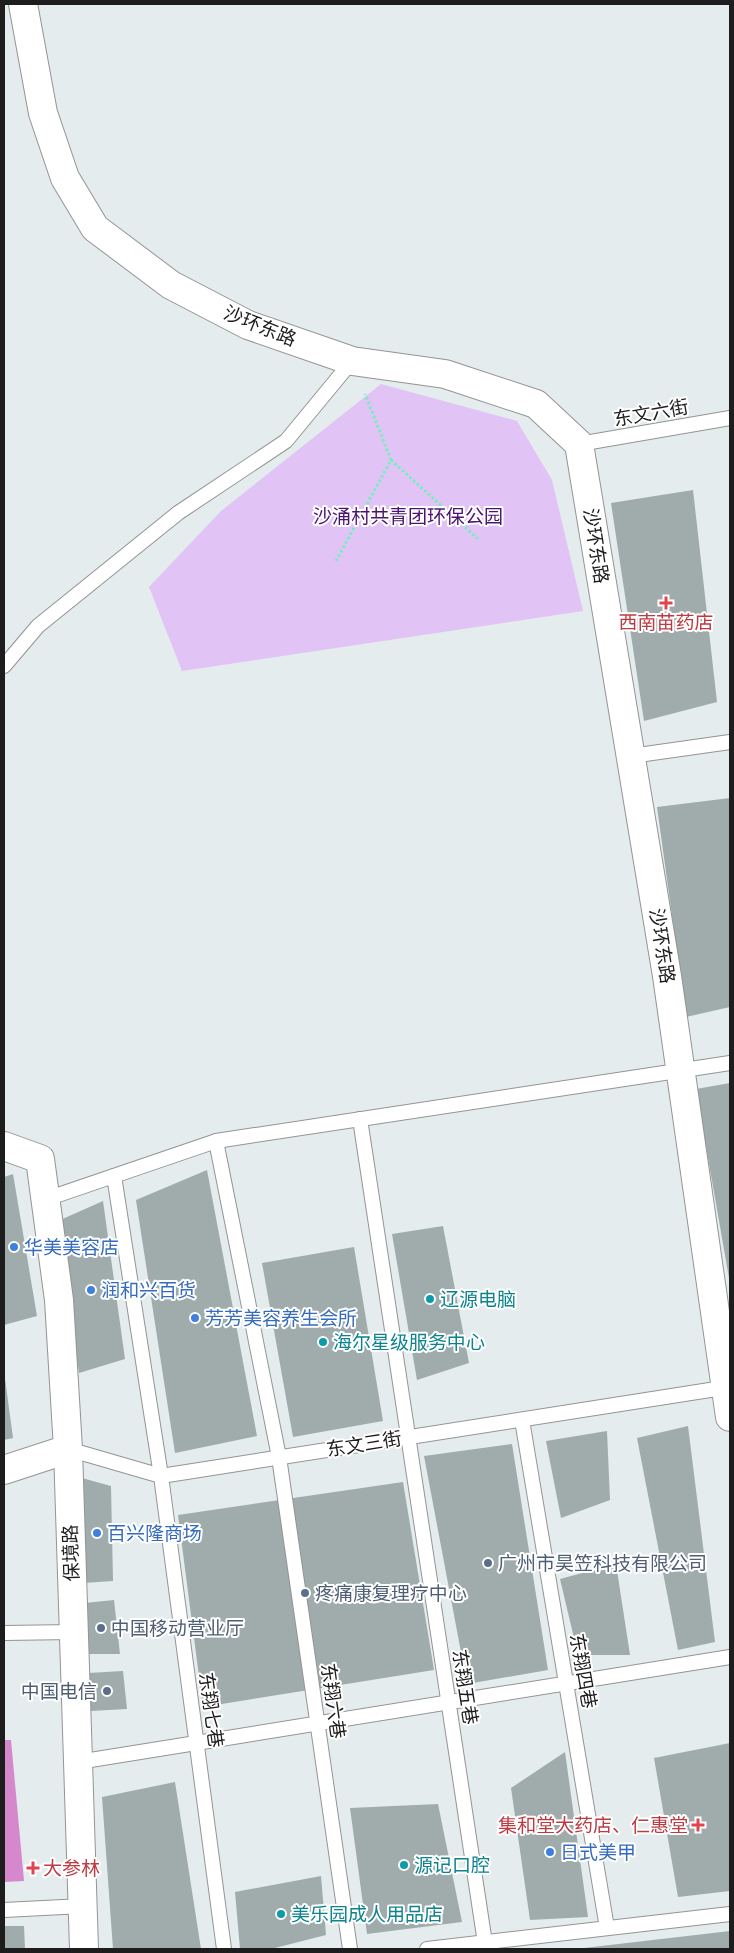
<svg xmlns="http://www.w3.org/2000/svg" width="734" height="1953" font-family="Figtree,'Noto Sans SC',sans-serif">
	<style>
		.park { fill: #e1c4f5 }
		.pitch { fill: #d688cc }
		.building { fill: #a0acab }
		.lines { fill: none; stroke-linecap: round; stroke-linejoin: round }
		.lane-casing { stroke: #949494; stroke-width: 16 }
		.street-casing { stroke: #949494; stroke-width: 30 }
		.path { stroke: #75eebf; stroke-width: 3; stroke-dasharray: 2.5 2.5; stroke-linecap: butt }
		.lane { stroke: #fff; stroke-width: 14 }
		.street { stroke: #fff; stroke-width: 28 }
		.health-dot { fill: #e0444e; stroke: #fff; stroke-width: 2 }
		.shop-dot { fill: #3f7fe0; stroke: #fff; stroke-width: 2 }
		.culture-dot { fill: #0f9aa8; stroke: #fff; stroke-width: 2 }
		.service-dot { fill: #5c6f8a; stroke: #fff; stroke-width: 2 }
		.labels { text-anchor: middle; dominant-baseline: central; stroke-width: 4; stroke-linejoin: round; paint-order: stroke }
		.street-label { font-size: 19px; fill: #1d1d1d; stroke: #fff }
		.park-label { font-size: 19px; fill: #4c1472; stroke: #fff }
		.health-label { font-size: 19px; fill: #be3a42; stroke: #fff }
		.shop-label { font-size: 19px; fill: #366cbe; stroke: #fff; text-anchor: start }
		.culture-label { font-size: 19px; fill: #0d838f; stroke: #fff; text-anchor: start }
		.service-label { font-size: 19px; fill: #4e5e75; stroke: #fff; text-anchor: start }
	</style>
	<rect width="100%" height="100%" fill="#e4ecee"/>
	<polygon class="park" points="381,384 517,421 552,480 583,611 182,671 149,587 221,511"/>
	<polygon class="pitch" points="4,1740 11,1740 24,1881 4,1882"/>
	<g class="building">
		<polygon points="693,490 717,702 644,721 611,503"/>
		<polygon points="730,798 730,1007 686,1017 657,807"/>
		<polygon points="730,1083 730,1278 729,1278 696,1089"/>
		<polygon points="207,1170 257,1436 175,1453 136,1200"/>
		<polygon points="13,1174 37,1316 4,1325 4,1177"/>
		<polygon points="103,1201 125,1359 79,1373 58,1221"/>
		<polygon points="443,1226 469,1363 417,1380 392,1234"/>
		<polygon points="354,1247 383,1421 293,1437 262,1263"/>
		<polygon points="4,1371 13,1438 4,1440"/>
		<polygon points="688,1426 715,1642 678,1650 637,1438"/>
		<polygon points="607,1431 610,1500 561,1518 546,1441"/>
		<polygon points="512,1444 548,1670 467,1684 424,1456"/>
		<polygon points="82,1478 111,1486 113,1581 84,1583"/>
		<polygon points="403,1482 434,1670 203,1707 178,1515"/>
		<polygon points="616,1564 630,1655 578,1655 560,1579"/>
		<polygon points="114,1600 120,1654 85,1654 85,1603"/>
		<polygon points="123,1671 127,1709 91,1711 88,1673"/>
		<polygon points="730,1743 730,1891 678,1897 654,1758"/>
		<polygon points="565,1752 588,1917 530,1920 511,1788"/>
		<polygon points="175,1782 201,1949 113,1949 102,1797"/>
		<polygon points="438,1804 462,1922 367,1934 350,1808"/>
		<polygon points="321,1876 326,1935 271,1949 240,1949 235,1892"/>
		<polygon points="4,1926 24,1926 25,1949 4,1949"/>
		<polygon points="730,1931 730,1949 584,1949 584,1948"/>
	</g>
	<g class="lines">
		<g class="lane-casing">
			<g id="lane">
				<polyline points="579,444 730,418"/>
				<polyline points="4,666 38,626 178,513 286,441 352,361"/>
				<polyline points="631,756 730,742"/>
				<polyline points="360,1119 485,1943"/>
				<polyline points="216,1141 279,1457 350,1949"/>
				<polyline points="114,1176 161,1476 224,1949"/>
				<polyline points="46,1199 216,1141 730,1063"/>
				<polyline points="522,1420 607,1928"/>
				<polyline points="68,1449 161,1476 729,1387"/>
				<polyline points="4,1633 73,1632"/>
				<polyline points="78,1762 730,1657"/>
				<polyline points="4,1910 83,1906"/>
				<polyline points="427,1949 730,1914"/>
			</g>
		</g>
		<g class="street-casing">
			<g id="street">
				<polyline points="23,4 43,113 65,178 95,228 171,285 248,325 352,361 445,374 536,404 579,444 667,976 730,1417"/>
				<polyline points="4,1146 40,1159 59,1300 68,1449 84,1949"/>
				<polyline points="4,1470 68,1449"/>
			</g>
		</g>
		<g class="path">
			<polyline points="391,460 478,539"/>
			<polyline points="336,561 391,460 365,394"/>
		</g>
		<use href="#lane" class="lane"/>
		<use href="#street" class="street"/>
	</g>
	<g class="health-dot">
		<path d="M663.5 595.5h5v5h5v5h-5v5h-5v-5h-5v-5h5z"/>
		<path d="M695.5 1817.5h5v5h5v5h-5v5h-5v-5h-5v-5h5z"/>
		<path d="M30.5 1860.5h5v5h5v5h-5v5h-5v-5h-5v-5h5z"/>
	</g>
	<g class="shop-dot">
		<circle cx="14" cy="1247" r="5"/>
		<circle cx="91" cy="1290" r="5"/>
		<circle cx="195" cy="1318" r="5"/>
		<circle cx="97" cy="1533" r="5"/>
		<circle cx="550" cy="1852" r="5"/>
	</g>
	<g class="culture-dot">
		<circle cx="430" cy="1299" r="5"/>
		<circle cx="323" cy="1342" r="5"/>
		<circle cx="404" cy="1865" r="5"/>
		<circle cx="281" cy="1914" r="5"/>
	</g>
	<g class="service-dot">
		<circle cx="488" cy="1563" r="5"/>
		<circle cx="305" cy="1593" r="5"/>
		<circle cx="101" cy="1628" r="5"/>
		<circle cx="107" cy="1691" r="5"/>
	</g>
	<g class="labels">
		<g class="street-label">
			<text transform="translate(260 326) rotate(22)">沙环东路</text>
			<text transform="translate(651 413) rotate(-10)">东文六街</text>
			<text transform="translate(596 546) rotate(81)">沙环东路</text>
			<text transform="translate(662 946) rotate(81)">沙环东路</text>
			<text transform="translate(364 1444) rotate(-9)">东文三街</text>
			<text transform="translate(71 1553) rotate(-92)">保境路</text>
			<text transform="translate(583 1671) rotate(80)">东翔四巷</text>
			<text transform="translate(465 1687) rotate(81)">东翔五巷</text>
			<text transform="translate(333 1701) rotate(82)">东翔六巷</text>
			<text transform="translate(211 1710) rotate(82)">东翔七巷</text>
		</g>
		<g class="park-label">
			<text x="408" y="516">沙涌村共青团环保公园</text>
		</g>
		<g class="health-label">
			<text x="666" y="622">西南苗药店</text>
			<text x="688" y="1825" text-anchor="end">集和堂大药店、仁惠堂</text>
			<text x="43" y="1868" text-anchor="start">大参林</text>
		</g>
		<g class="shop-label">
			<text x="24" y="1247">华美美容店</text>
			<text x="101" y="1290">润和兴百货</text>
			<text x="205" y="1318">芳芳美容养生会所</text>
			<text x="107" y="1533">百兴隆商场</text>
			<text x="560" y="1852">日式美甲</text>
		</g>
		<g class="culture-label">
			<text x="440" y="1299">辽源电脑</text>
			<text x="333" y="1342">海尔星级服务中心</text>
			<text x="414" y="1865">源记口腔</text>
			<text x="291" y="1914">美乐园成人用品店</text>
		</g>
		<g class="service-label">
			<text x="498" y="1563">广州市昊笠科技有限公司</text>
			<text x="315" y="1593">疼痛康复理疗中心</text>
			<text x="111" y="1628">中国移动营业厅</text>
			<text x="97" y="1691" text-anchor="end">中国电信</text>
		</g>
	</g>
	<rect width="734" height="1953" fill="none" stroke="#1d1d1d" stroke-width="10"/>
</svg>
